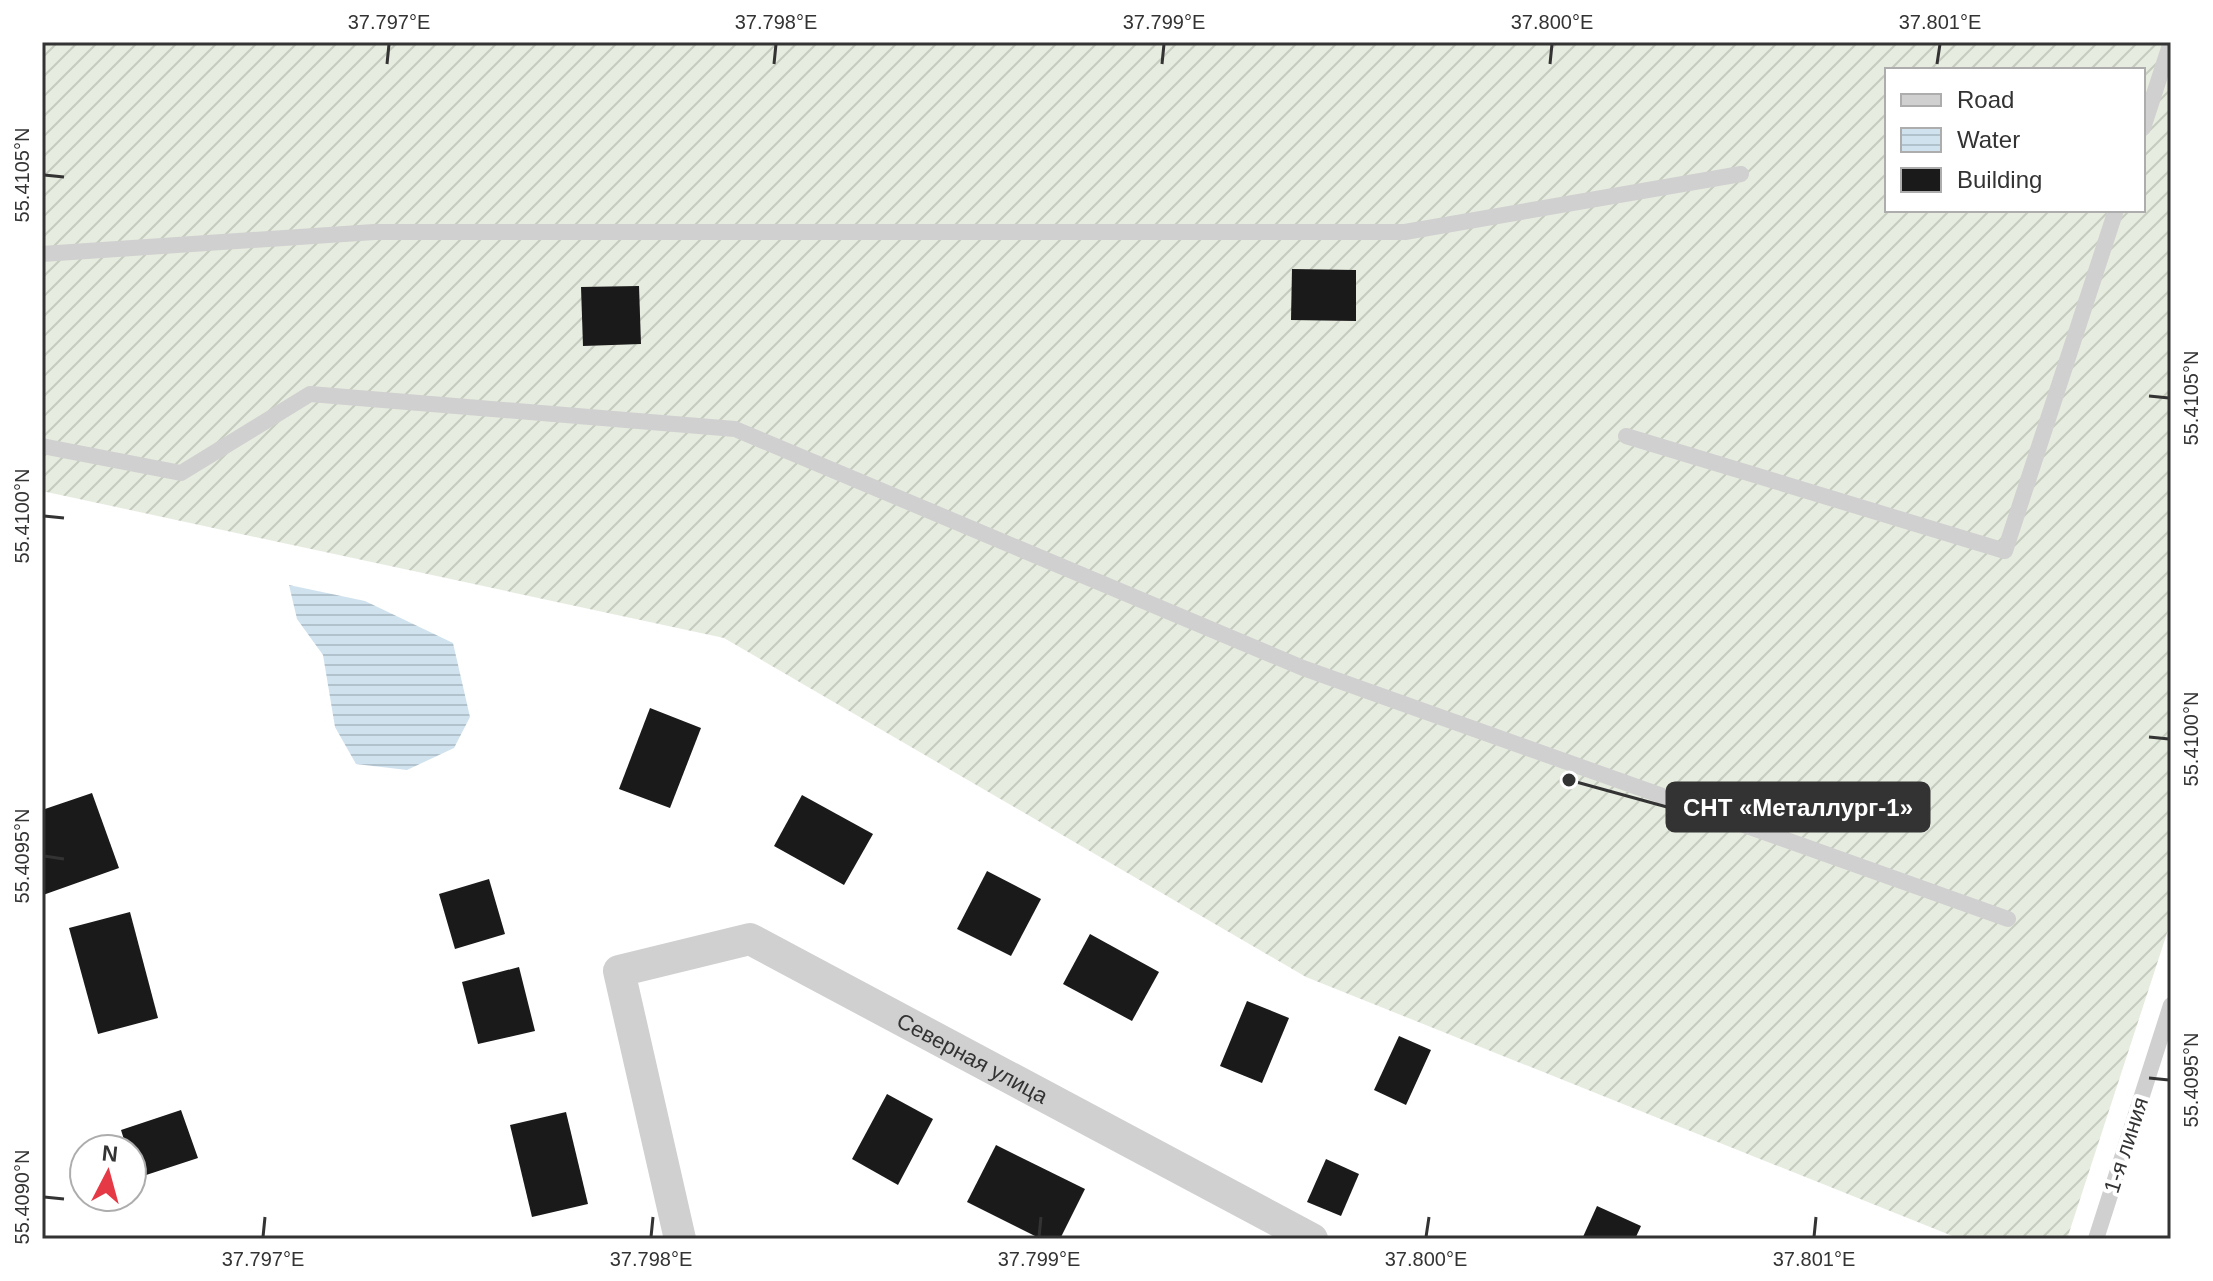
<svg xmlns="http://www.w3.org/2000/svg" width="2213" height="1281" font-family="Helvetica,sans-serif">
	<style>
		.garden { fill: url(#garden-furrows); fill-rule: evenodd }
		.water { fill: url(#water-rules) }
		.building { fill: #1a1a1a }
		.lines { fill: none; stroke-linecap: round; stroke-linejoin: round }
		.service { stroke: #d0d0d0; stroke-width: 16 }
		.minor { stroke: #d0d0d0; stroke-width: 32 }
		.ticks { fill: none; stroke: #333; stroke-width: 3 }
		.labels { text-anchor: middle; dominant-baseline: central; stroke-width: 8; stroke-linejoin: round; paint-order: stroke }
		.street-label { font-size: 22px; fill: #333; stroke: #fff }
		.leader { fill: none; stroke: #333; stroke-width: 3 }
		.callout-dot { fill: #333; stroke: #fff; stroke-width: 3 }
		.callout { fill: #333; stroke: #333; stroke-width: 3 }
		.callout-label { font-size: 24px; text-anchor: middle; font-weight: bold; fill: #fff }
		.neatline { fill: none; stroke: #333; stroke-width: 3 }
		.ticks-label { font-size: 20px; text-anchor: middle; fill: #333 }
	</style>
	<defs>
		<pattern id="garden-furrows" width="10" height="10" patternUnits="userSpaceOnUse" patternTransform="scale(2)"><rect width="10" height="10" fill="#e6ecdf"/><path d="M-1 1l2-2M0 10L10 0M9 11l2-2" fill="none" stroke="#c6cbc0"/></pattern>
		<pattern id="water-rules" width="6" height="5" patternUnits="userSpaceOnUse" patternTransform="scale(2)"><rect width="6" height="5" fill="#cfe2ee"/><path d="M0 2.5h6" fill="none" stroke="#b2c2cd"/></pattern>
	</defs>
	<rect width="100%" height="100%" fill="#fff"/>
	<path class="garden" d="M42,42h2129v879l-104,318h-107l-654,-262 -582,-339 -682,-147zM1887,70h256v140h-256z"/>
	<polygon class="water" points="289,585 365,601 453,643 470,717 454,748 407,770 356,764 335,727 323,655 297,619"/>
	<g class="building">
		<polygon points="1292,269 1356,270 1356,321 1291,320"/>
		<polygon points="639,286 641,344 583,346 581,287"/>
		<polygon points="650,708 701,728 670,808 619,789"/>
		<polygon points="92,793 119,868 43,895 42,810"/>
		<polygon points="802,795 873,834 844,885 774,846"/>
		<polygon points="987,871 1041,899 1011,956 957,929"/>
		<polygon points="489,879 505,934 455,949 439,894"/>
		<polygon points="130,912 158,1018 98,1034 69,928"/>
		<polygon points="1090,934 1159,972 1132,1021 1063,984"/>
		<polygon points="519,967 535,1031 478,1044 462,982"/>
		<polygon points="1247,1001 1289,1018 1262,1083 1220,1066"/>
		<polygon points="1399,1036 1431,1050 1406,1105 1374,1090"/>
		<polygon points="887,1094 933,1119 898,1185 852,1159"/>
		<polygon points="181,1110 198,1158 137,1178 132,1164 132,1149 127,1149 121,1130"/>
		<polygon points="566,1112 588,1204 532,1217 510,1125"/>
		<polygon points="996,1145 1085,1189 1060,1239 1041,1239 967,1202"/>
		<polygon points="1326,1159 1359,1174 1341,1216 1307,1202"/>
		<polygon points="1597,1206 1641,1226 1635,1239 1582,1239"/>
	</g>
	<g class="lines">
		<g class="service">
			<polyline points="2143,128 2171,42"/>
			<polyline points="42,254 374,232 1405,232 1741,174"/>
			<polyline points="1626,436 2005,551 2116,210"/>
			<polyline points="42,446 181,473 310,394 735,429 1303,668 2008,919"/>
			<polyline points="2096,1239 2171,1005"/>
		</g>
		<path class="minor" id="s1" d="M680,1239l-61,-268 131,-32 562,300"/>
	</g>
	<path class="ticks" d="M387,64l2,-20M774,64l2,-20M1162,64l2,-20M1550,64l2,-20M1937,64l3,-20M44,175l20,2M2149,396l20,2M44,516l20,2M2149,737l20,2M44,856l20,3M2149,1078l20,2M44,1197l20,2M263,1237l2,-20M651,1237l2,-20M1039,1237l2,-20M1426,1237l3,-20M1814,1237l2,-20"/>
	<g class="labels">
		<g class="street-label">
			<text stroke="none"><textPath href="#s1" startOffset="662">Северная улица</textPath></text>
			<text transform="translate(2126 1145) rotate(-72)">1-я линия</text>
		</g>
	</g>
	<path class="leader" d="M1569 780L1667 807"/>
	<circle class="callout-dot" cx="1569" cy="780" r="8"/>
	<rect class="callout" x="1667" y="783" width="262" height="48" rx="8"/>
	<g class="callout-label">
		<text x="1798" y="816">СНТ «Металлург-1»</text>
	</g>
	<rect width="2213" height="1281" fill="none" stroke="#ffffff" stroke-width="88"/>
	<rect x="1885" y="68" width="260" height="144" fill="#ffffff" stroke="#adadad" stroke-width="2"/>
	<rect x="1901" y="94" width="40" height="12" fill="#d0d0d0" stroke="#adadad" stroke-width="2"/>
	<text x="1957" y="108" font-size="24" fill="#333333">Road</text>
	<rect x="1901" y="128" width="40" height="24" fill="url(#water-rules)" stroke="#adadad" stroke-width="2"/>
	<text x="1957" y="148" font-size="24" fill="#333333">Water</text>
	<rect x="1901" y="168" width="40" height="24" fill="#1a1a1a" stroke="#adadad" stroke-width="2"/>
	<text x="1957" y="188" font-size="24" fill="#333333">Building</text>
	<g transform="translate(108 1173) rotate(6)"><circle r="38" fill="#ffffff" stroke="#adadad" stroke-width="2"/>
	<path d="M0-6L14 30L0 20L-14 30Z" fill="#e63946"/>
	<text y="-12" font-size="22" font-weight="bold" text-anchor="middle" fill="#333333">N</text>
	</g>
	<rect x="44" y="44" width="2125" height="1193" class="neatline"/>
	<g class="ticks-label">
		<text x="389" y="29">37.797°E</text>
		<text x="776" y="29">37.798°E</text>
		<text x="1164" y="29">37.799°E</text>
		<text x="1552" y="29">37.800°E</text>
		<text x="1940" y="29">37.801°E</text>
		<text transform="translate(22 175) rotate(-90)" y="7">55.4105°N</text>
		<text transform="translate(2191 398) rotate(-90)" y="7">55.4105°N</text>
		<text transform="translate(22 516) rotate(-90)" y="7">55.4100°N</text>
		<text transform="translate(2191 739) rotate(-90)" y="7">55.4100°N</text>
		<text transform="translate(22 856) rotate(-90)" y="7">55.4095°N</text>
		<text transform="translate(2191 1080) rotate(-90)" y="7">55.4095°N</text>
		<text transform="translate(22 1197) rotate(-90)" y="7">55.4090°N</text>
		<text x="263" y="1266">37.797°E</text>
		<text x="651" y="1266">37.798°E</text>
		<text x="1039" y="1266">37.799°E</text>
		<text x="1426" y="1266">37.800°E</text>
		<text x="1814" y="1266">37.801°E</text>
	</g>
</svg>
